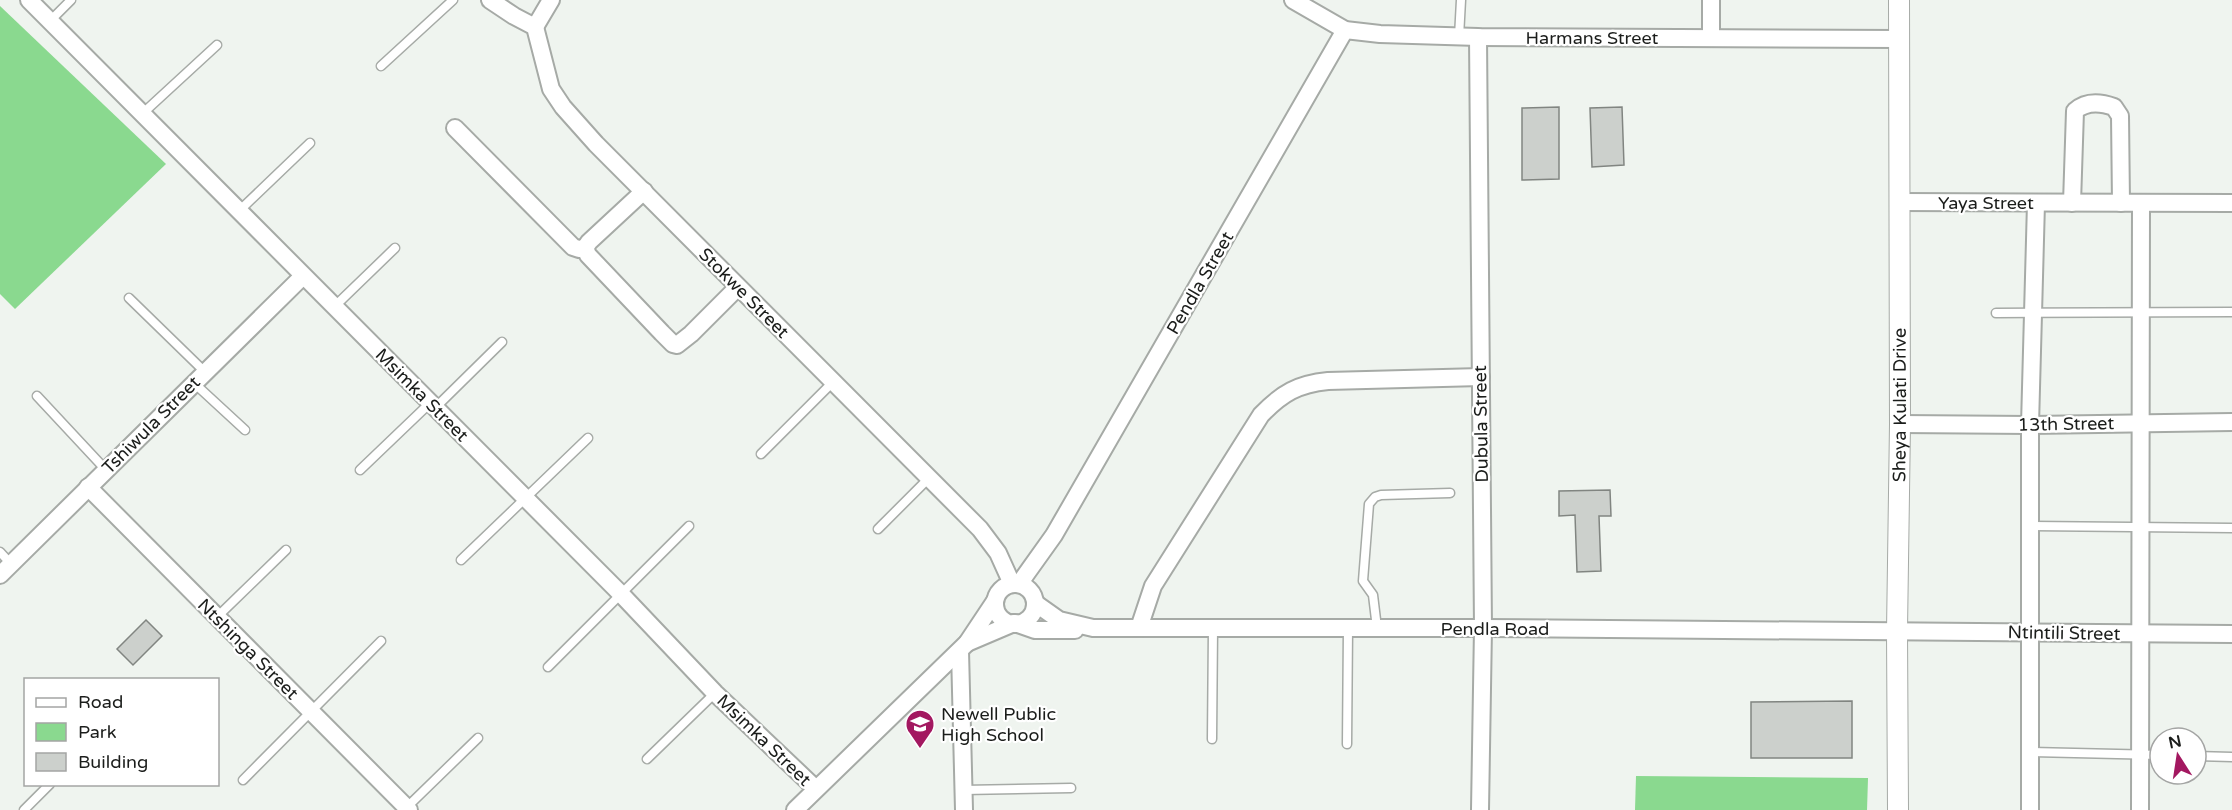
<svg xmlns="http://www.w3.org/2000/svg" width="2232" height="810" font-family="'Varela Round',sans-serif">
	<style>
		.green { fill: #8ad98f }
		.building { fill: #ccd0cc; stroke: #818581; stroke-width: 1.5 }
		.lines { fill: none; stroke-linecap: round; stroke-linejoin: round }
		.service-casing { stroke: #a6aaa6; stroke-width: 11 }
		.minor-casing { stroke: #a6aaa6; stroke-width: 20 }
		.tertiary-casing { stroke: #a6aaa6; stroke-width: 22 }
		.service { stroke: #fff; stroke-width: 8 }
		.minor { stroke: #fff; stroke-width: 16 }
		.tertiary { stroke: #fff; stroke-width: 20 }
		.labels { text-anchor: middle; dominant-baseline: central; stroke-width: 4.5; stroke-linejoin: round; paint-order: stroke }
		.street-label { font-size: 18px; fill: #1b1d1b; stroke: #fff }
		.poi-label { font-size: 18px; fill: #1b1d1b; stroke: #fff; text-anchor: start }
	</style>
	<rect width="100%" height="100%" fill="#eff4ef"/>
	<g class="green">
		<polygon points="0,6 166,164 15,309 0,294"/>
		<polygon points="1636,776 1868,778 1867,810 1635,810"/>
	</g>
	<g class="building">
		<polygon points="1559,107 1559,179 1522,180 1522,108"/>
		<polygon points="1622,107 1624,165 1592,167 1590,108"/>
		<polygon points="1610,490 1611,516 1599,516 1601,571 1577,572 1575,515 1559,516 1559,491"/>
		<polygon points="146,620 162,636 133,665 117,649"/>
		<polygon points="1852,701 1852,758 1751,758 1751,702"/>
	</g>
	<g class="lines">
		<g class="service-casing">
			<g id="service">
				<polyline points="50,21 71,0"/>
				<polyline points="1459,37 1461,0"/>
				<polyline points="381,66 453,0"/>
				<polyline points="142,114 217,45"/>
				<polyline points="239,211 310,143"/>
				<polyline points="129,298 205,372"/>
				<polyline points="334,307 395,248"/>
				<polyline points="1996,313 2232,312"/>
				<polyline points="194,383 245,430"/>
				<polyline points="37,396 106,470"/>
				<polyline points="435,408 502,342"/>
				<polyline points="761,454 833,382"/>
				<polyline points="360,470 430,403"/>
				<polyline points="2031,526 2232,528"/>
				<polyline points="878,529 929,478"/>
				<polyline points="0,552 11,564"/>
				<polyline points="461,560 588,438"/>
				<polyline points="217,617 286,550"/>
				<polyline points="1377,628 1373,595 1363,581 1369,504 1375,497 1381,495 1450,493"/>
				<polyline points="548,667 689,526"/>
				<polyline points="1212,739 1213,628"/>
				<polyline points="1347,744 1348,628"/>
				<polyline points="2030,752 2160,755"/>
				<polyline points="2196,756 2232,757"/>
				<polyline points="647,759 715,693"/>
				<polyline points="243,780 381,641"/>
				<polyline points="963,790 1071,788"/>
				<polyline points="406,808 478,738"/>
				<polyline points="24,810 50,784"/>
			</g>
		</g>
		<g class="minor-casing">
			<g id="minor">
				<polyline points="29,0 621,594 715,693 816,789"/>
				<polyline points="490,0 514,16 535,27 551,89 563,107 596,144 980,529 998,553 1012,584"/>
				<polyline points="1293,0 1345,30 1380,34 1478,37 1899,39"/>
				<polyline points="535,27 551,0"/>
				<polyline points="1478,37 1483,628 1480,810"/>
				<polyline points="1711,38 1711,0"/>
				<polyline points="455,128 573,247 579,249 585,248"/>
				<polyline points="644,191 589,242 585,248 588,255 662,333 673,344 677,345 691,334 738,287"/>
				<polyline points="1900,202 2232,203"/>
				<path d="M2072,203l3,-92c11,-10 25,-9 39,-4l6,9 1,87"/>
				<polyline points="1900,424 2030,425 2232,422"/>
				<polyline points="88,487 409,810"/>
				<polyline points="0,575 303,276"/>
				<polyline points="1019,584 1054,535 1345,30"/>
				<circle cx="1015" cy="604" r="20"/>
				<polyline points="1035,603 1059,620 1093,628 1483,628 2232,634"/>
				<polyline points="1015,623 1035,630 1075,630"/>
				<path d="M1139,628l14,-42 108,-171c21,-22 37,-31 67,-34l153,-4"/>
				<polyline points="967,643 1014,623"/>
				<polyline points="960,651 964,810"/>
				<polyline points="795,810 967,643 995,601"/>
				<polyline points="2030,810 2030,425 2036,203"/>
				<polyline points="2140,810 2141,203"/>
			</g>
		</g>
		<g class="tertiary-casing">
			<g id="tertiary">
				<path id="s1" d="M1898,810l-1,-179 3,-207 -1,-424"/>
			</g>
		</g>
		<use href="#service" class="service"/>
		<use href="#minor" class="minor"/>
		<use href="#tertiary" class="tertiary"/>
	</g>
	<defs>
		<g id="school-pin" transform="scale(1.5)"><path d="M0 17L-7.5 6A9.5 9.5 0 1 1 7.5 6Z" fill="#a31860" stroke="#fff"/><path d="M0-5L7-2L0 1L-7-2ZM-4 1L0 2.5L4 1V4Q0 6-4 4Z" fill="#fff"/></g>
	</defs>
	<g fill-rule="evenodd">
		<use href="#school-pin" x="920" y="724"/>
	</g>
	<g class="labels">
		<g class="street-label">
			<text x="1592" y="38">Harmans Street</text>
			<text x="1986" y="203">Yaya Street</text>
			<text transform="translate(1200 283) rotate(-60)">Pendla Street</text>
			<text transform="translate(744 293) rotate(45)">Stokwe Street</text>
			<text transform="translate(422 395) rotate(45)">Msimka Street</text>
			<text stroke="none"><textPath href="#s1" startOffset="405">Sheya Kulati Drive</textPath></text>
			<text transform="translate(1481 424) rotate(-91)">Dubula Street</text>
			<text transform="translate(2066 424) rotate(-1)">13th Street</text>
			<text transform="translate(151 425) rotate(-45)">Tshiwula Street</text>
			<text x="1495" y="629">Pendla Road</text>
			<text transform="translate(2064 633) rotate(1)">Ntintili Street</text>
			<text transform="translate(248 649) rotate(45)">Ntshinga Street</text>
			<text transform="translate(764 740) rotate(44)">Msimka Street</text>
		</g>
		<g class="poi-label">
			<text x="941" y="714">Newell Public<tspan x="941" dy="21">High School</tspan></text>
		</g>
	</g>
	<rect x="24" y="678" width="195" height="108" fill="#ffffff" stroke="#a4a5a4" stroke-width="1.5"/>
	<rect x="36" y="698" width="30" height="9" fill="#ffffff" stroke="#a4a5a4" stroke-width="1.5"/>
	<text x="78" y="708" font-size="18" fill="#1b1d1b">Road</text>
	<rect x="36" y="723" width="30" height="18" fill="#8ad98f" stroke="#a4a5a4" stroke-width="1.5"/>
	<text x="78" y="738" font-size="18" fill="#1b1d1b">Park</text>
	<rect x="36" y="753" width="30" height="18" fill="#ccd0cc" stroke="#a4a5a4" stroke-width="1.5"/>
	<text x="78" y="768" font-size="18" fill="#1b1d1b">Building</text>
	<g transform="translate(2178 756) rotate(348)"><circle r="28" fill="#ffffff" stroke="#a4a5a4" stroke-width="1.5"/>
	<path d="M0-4.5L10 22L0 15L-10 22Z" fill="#a31860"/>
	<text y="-9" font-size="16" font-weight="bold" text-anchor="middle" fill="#1b1d1b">N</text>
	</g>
</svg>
